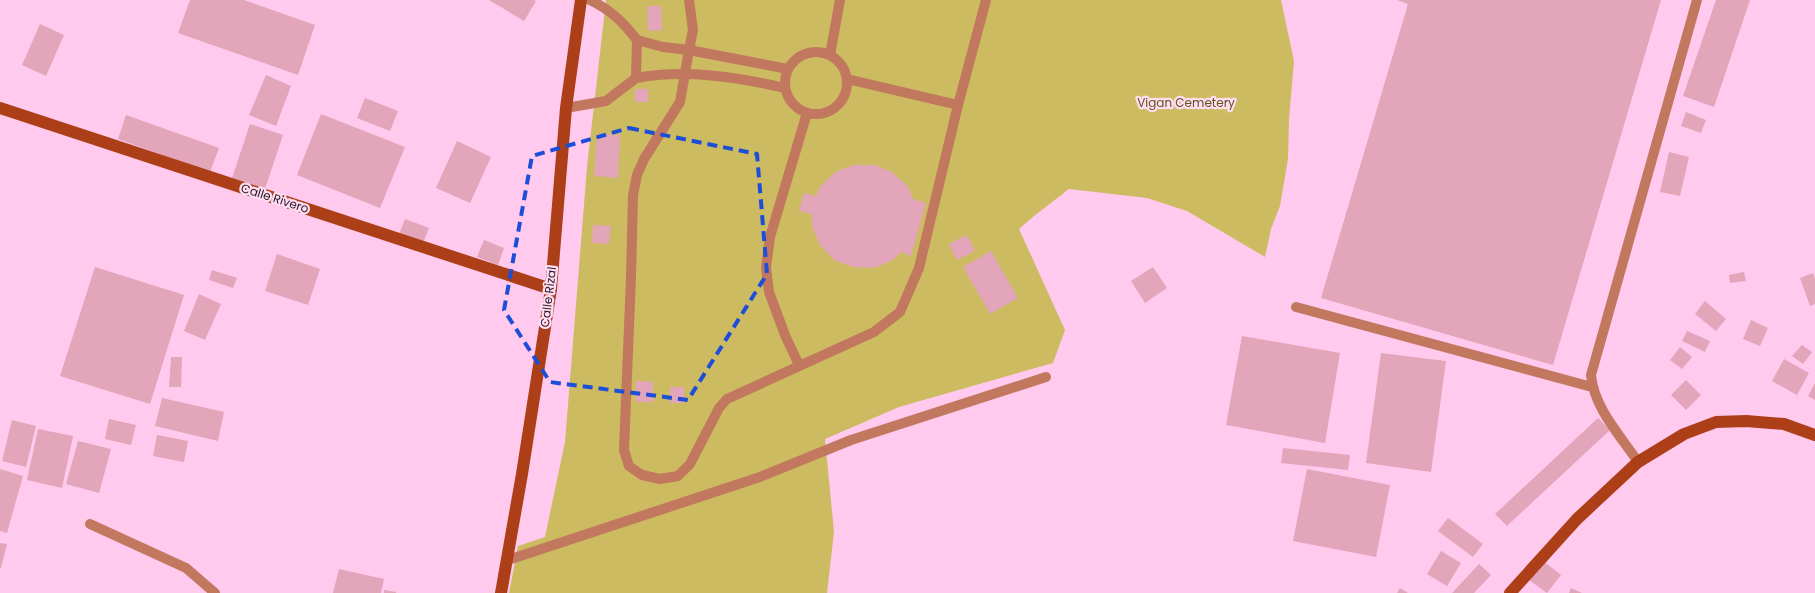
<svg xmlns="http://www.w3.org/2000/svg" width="1815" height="593" font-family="Poppins,sans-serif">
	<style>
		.green { fill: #cdbb61 }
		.building { fill: #e2a5b9 }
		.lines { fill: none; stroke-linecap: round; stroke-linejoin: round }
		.lane { stroke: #c2775f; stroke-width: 10 }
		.secondary { stroke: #ad3f18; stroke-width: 12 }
		.marked { fill: none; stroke: #1d4ed8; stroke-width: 4; stroke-dasharray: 10 6; stroke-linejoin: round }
		.labels { text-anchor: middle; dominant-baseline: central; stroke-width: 4.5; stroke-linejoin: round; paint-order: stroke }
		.park-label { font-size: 12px; fill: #61551c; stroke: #ffdef4 }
		.street-label { font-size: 12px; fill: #2b1825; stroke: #ffdef4 }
	</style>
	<rect width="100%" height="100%" fill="#ffcaee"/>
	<polygon class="green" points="606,0 1281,0 1294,61 1289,119 1288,159 1280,206 1271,229 1265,257 1187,211 1147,198 1069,189 1034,216 1019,229 1065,330 1053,363 899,407 825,439 834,532 827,593 509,593 518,546 545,537 565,442 587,167"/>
	<g class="building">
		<polygon points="190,0 244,0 315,25 298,75 178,33"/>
		<polygon points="489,0 533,0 536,1 524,21"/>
		<polygon points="1661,0 1553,365 1321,298 1408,4 1397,0"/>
		<polygon points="1716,0 1750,0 1714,107 1683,96"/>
		<polygon points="647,6 661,6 662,30 648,31"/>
		<polygon points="40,24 64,35 46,76 22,65"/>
		<polygon points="266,75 291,86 276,126 249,115"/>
		<rect x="635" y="89" width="13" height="13"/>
		<polygon points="365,98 398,111 390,131 357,118"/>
		<polygon points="1686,112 1706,120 1701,133 1681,126"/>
		<polygon points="321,114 405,147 380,208 297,175"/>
		<polygon points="126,115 219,148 210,172 118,139"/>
		<polygon points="250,124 283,135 265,189 232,178"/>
		<polygon points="597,134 620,135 618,178 594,176"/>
		<polygon points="457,141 491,157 470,203 436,188"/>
		<polygon points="1669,152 1689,157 1680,196 1660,192"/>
		<polygon points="854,165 875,165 893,173 908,187 913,199 926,203 911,256 901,252 893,260 874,268 853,267 834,260 820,245 812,226 812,214 799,211 804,193 816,196 820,187 835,172"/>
		<polygon points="405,219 429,228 423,243 399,234"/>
		<polygon points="593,225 611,226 609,244 592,243"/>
		<polygon points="967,235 975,251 957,260 949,244"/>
		<polygon points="484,240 504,248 498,265 477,257"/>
		<polygon points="991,251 1018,298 990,314 963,267"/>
		<polygon points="277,254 320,269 308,305 265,291"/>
		<polygon points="95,267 184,295 150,404 60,376"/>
		<polygon points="1153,267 1167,288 1145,303 1131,281"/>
		<polygon points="212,270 237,278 233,288 209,280"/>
		<polygon points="1744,272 1746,281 1730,283 1729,275"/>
		<polygon points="1813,273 1815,279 1815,304 1810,306 1800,278"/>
		<polygon points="199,294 221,304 205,340 184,331"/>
		<polygon points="1705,301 1726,319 1716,331 1695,314"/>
		<polygon points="1751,320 1768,328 1760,346 1743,339"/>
		<polygon points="1687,331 1710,341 1705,352 1682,341"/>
		<polygon points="1242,336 1340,353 1325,443 1226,425"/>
		<polygon points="1802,345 1812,352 1803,364 1792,356"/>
		<polygon points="1680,347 1692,357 1682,369 1670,360"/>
		<polygon points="1381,353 1446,361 1431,472 1366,463"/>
		<polygon points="171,357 182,357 181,387 169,387"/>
		<polygon points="1784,359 1809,373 1797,395 1772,381"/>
		<polygon points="1686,380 1701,395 1686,410 1671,395"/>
		<polygon points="636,381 653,382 653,402 636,402"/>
		<polygon points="1815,383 1815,400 1808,396"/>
		<rect x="670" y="387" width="14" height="16"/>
		<polygon points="162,398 224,412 218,441 155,426"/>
		<polygon points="1598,418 1610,430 1507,526 1495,514"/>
		<polygon points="109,419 136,425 131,445 105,439"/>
		<polygon points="12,420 36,426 26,467 2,461"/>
		<polygon points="38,429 73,436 62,488 27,480"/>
		<polygon points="157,435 188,441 184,462 153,456"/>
		<polygon points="78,441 111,449 99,493 66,484"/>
		<polygon points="1283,448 1350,455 1348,470 1281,463"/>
		<polygon points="0,469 23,476 7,533 0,531"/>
		<polygon points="1307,469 1390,485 1376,557 1293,541"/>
		<polygon points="1448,518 1483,544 1473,557 1438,531"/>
		<polygon points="0,543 7,544 1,568 0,568"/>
		<polygon points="1441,551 1461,563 1447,586 1427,574"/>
		<polygon points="1543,561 1561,575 1547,593 1529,580"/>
		<polygon points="1479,564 1491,575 1474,593 1452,593"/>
		<polygon points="339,569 384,579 381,593 333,593"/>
		<polygon points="1400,588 1408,593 1397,593"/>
		<polygon points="1571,588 1582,593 1569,593"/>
		<polygon points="384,590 396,592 396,593 384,593"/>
	</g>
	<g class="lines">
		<g class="lane">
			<polyline points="689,0 693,30 689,50 788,69"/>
			<polyline points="637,40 663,47 689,50 680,102 644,159 637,175 633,195 631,277 624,450 629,466 642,475 660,479 678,476 690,464 719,408 727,399 874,332 900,312 919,268 958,105 986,0"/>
			<circle cx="816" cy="83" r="31"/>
			<polyline points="830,55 840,0"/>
			<path d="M636,78c49,-9 101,-1 149,10"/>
			<polyline points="847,79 958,105"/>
			<path d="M566,108l40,-7 30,-23 1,-38c-14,-18 -26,-30 -47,-40"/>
			<polyline points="1296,307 1592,387"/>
			<polyline points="799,365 785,335 769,292 766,267 770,237 807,113"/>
			<path d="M1638,462c-18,-27 -44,-54 -47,-87l106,-375"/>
			<polyline points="90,524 186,568 215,593"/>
			<polyline points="508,560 760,477 851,440 1046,377"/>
		</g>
		<g class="secondary">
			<polyline points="0,108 551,289"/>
			<polyline points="501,593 522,474 551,289 566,108 581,0"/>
			<polyline points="1510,593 1577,519 1638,462 1684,434 1716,422 1746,421 1784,424 1815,435"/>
		</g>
	</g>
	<path class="marked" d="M629,128l128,26 10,120 -79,126 -138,-18 -46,-72 28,-154z"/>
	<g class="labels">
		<g class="park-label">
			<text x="1186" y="102">Vigan Cemetery</text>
		</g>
		<g class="street-label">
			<text transform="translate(275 198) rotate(18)">Calle Rivero</text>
			<text transform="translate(548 297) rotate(-83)">Calle Rizal</text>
		</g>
	</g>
</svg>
